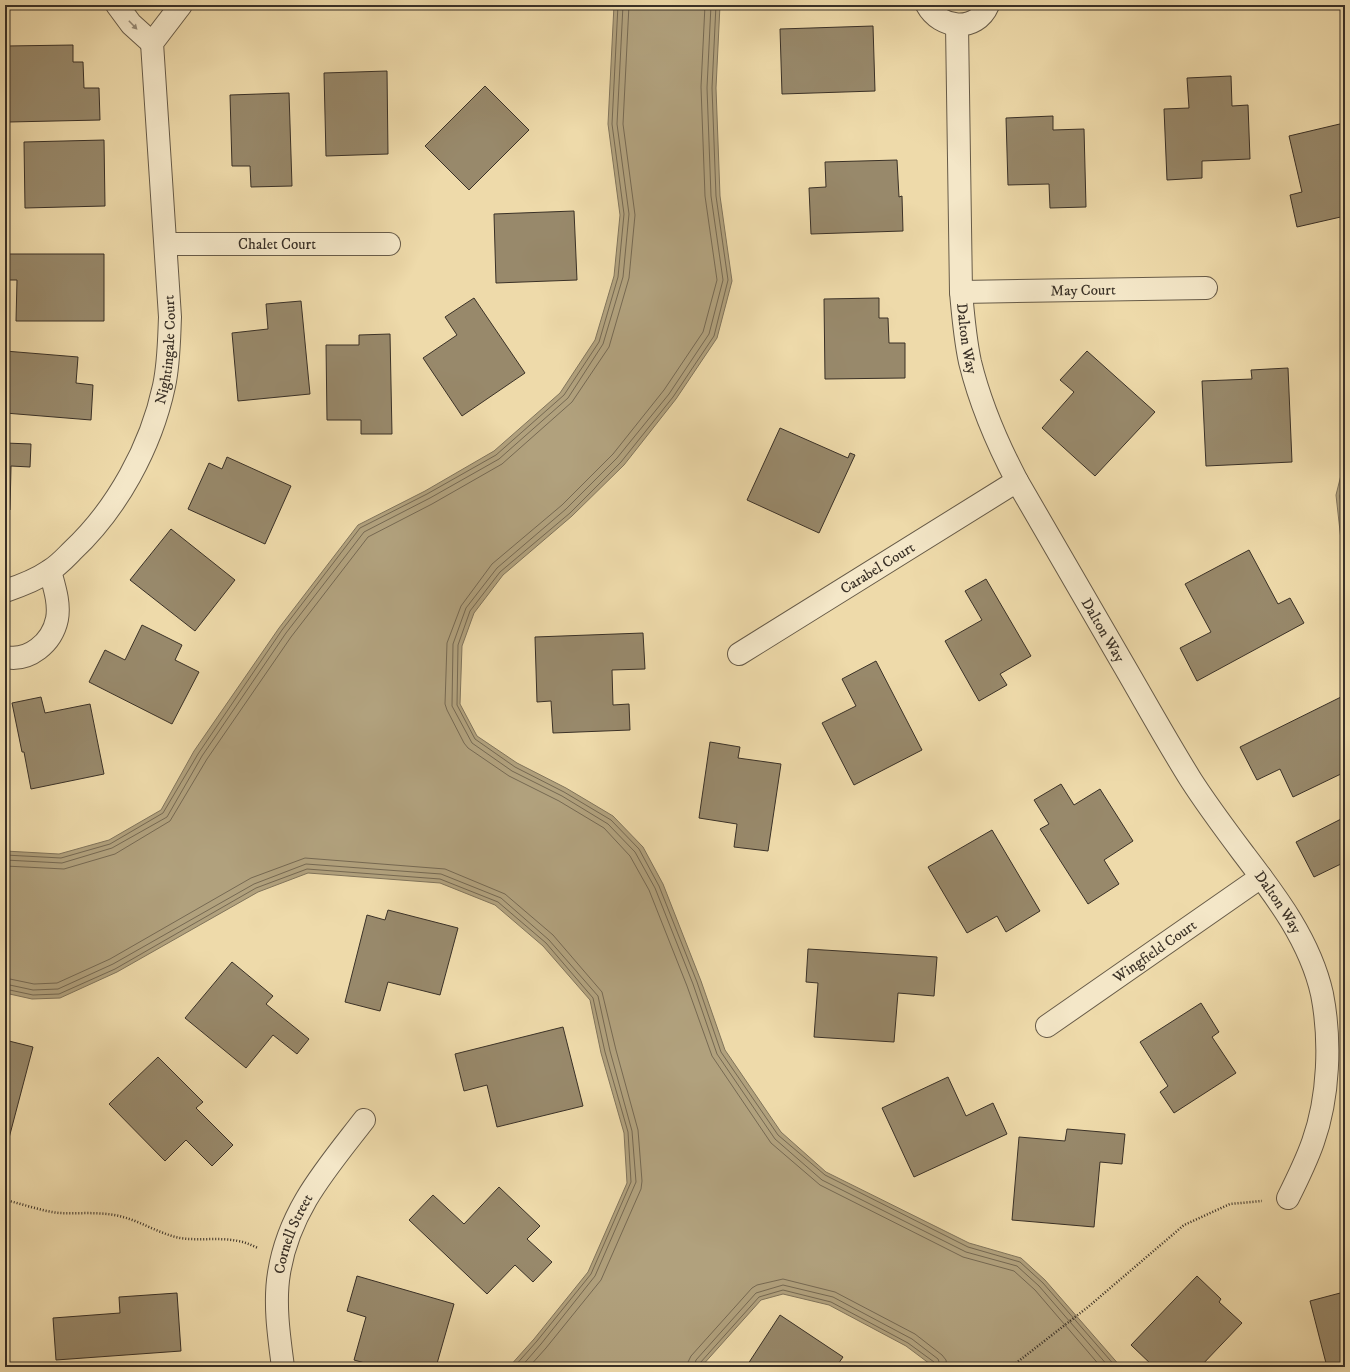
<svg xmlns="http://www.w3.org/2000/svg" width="1350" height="1372" font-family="'IM FELL DW Pica',serif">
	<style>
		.water { fill: #b1a17d; stroke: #81745b }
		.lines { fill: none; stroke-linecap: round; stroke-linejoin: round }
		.shore { stroke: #766952; stroke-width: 1 }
		.building { fill: #98896b; stroke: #3a3127 }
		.street-casing { stroke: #675b48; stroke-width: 24 }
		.path { stroke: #3a3127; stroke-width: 2.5; stroke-dasharray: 1 2; stroke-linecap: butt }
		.street { stroke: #f4e7c8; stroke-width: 22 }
		.oneway { fill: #978c78 }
		.labels { text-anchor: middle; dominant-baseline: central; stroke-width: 3; stroke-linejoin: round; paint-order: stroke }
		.street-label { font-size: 15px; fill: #3a3127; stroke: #f4e7c8 }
	</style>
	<rect width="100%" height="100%" fill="#eedaaa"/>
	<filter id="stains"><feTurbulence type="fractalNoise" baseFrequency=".005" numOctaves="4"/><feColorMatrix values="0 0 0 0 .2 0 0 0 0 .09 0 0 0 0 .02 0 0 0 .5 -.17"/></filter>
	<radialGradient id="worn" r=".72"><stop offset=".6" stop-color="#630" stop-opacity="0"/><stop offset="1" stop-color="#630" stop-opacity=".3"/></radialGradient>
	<g class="water">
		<polygon points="614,5 720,5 716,88 720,196 732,281 717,338 676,399 624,465 572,516 503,575 474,613 462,646 460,704 477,736 517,763 566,788 613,816 643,847 663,884 701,981 725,1050 781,1132 826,1172 969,1243 1021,1258 1045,1280 1121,1367 934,1367 906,1346 829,1305 783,1294 761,1300 701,1367 509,1367 534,1339 588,1272 627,1183 624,1133 601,1053 590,1000 543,946 495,905 440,883 308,873 258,892 117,972 60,998 32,999 5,993 5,851 59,854 109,840 161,810 194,751 279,628 358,525 425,491 494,451 560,393 595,340 614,276 620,215 608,124"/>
		<polygon points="1345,459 1345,562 1343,558 1336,495"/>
	</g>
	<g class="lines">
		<g class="shore">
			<polyline points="705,5 701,87 705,196 717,280 703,332 664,390 613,454 562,505 492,564 461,606 447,643 445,704 447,710 464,743 468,748 509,776 559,801 604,828 630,856 649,890 687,986 712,1056 771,1143 820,1185 963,1257 1014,1271 1035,1290 1101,1367"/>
			<polyline points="711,5 707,88 711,196 723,280 709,334 669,394 617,458 566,509 497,568 466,608 453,644 452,706 472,743 512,771 562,796 608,824 635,852 655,888 693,984 717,1054 775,1139 822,1180 966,1252 1017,1266 1039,1286 1109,1367"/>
			<polyline points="716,5 712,88 716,196 728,280 714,336 673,397 621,462 570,513 500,572 470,611 458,645 457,705 475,739 515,767 564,792 611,820 639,849 659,886 697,982 721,1052 778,1135 825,1175 968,1247 1020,1262 1043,1283 1116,1367"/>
			<polyline points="1345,475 1340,496 1345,542"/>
			<polyline points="5,855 61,858 110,844 163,813 198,754 282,630 360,528 427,494 496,455 564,395 599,342 618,277 624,214 612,124 618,5"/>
			<polyline points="5,860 62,863 112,848 167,817 202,756 286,633 364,532 430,498 499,459 568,398 603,344 623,277 629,214 617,124 623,5"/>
			<polyline points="5,866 64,869 115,854 170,821 207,759 291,637 368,537 432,504 502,464 572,402 609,347 629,278 635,215 623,124 629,5"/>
			<polyline points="5,978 34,984 57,983 110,959 251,878 305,858 445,869 505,894 553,935 602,992 616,1050 638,1130 642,1181 641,1189 601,1280 546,1348 529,1367"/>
			<polyline points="5,984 33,990 58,989 113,964 254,884 306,864 441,874 501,898 549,940 598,996 610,1051 632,1131 636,1182 595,1276 541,1344 521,1367"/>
			<polyline points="5,989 33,995 59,994 115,969 256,888 307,869 440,879 498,902 546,943 593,998 605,1052 628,1132 631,1182 591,1274 537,1341 514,1367"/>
			<polyline points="688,1367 688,1362 691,1356 752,1288 757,1285 783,1279 835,1292 915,1334 942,1355 946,1360 947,1367"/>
			<polyline points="694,1367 696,1360 756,1293 783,1285 833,1297 912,1339 938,1359 941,1367"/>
			<polyline points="699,1367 700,1363 759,1297 783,1290 831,1302 908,1343 934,1362 936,1367"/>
		</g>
	</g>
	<g class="building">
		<polygon points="873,26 875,91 782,94 780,29"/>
		<polygon points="73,45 73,62 83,62 84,88 99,88 100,120 9,122 7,46"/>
		<polygon points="387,71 388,154 326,156 324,73"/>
		<polygon points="1231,76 1232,106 1248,105 1250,159 1202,161 1202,178 1167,180 1164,109 1189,108 1187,78"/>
		<polygon points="485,86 529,130 469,190 425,146"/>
		<polygon points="289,93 292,186 251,187 250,166 232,166 230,95"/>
		<polygon points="1053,116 1053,130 1084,129 1086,207 1050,208 1049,184 1008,185 1006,118"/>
		<polygon points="1344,123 1345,129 1345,216 1297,227 1290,195 1302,192 1289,136"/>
		<polygon points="104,140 105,206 25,208 24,142"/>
		<polygon points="897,160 899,197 902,196 903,231 811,234 809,188 826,187 825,162"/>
		<polygon points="574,211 577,280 496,283 494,214"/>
		<polygon points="5,254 104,254 104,321 16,321 17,280 5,280"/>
		<polygon points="474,298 525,373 462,416 423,358 457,335 445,317"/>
		<polygon points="879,298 879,318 888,318 889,343 905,343 905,378 825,379 824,299"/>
		<polygon points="301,301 310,394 238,401 232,333 268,329 266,304"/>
		<polygon points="390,334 392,434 361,434 361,420 327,420 326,345 359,345 359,335"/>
		<polygon points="5,351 78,357 76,383 93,385 91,420 5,413"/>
		<polygon points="1087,351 1155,412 1095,476 1042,428 1074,392 1060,380"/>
		<polygon points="1288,368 1292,462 1206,466 1202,381 1252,379 1251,370"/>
		<polygon points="780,428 848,458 850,453 855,455 819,533 747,500"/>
		<polygon points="5,443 31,444 30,467 11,466 10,510 5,510"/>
		<polygon points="227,457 291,486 265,544 188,509 209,463 222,469"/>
		<polygon points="171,529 235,580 195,631 130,580"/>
		<polygon points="1249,550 1278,604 1290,598 1304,623 1197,681 1180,648 1211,632 1185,584"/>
		<polygon points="986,579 1031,656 1000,674 1007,685 979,701 945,641 982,620 965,591"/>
		<polygon points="142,625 182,645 175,660 199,672 172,724 89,682 105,650 125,660"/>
		<polygon points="643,633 645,669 612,670 613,705 629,704 630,730 553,733 551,701 537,702 535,637"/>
		<polygon points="876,661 922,750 854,785 822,723 856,706 842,679"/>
		<polygon points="1343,696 1345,700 1345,772 1293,797 1280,769 1257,780 1240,747"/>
		<polygon points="41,697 45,713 90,704 104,774 31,789 24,752 22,752 12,703"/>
		<polygon points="710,742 740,747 738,758 781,764 768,851 734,847 737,824 699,818"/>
		<polygon points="1061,784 1074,805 1100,789 1133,841 1104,860 1119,884 1088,904 1040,829 1049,824 1034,800"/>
		<polygon points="1345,817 1345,862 1314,877 1296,842"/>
		<polygon points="992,830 1040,911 1006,932 997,916 967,933 928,867"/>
		<polygon points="388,910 458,928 440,995 388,982 380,1011 345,1002 367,915 385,920"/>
		<polygon points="808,949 937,957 934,996 898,993 894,1042 814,1037 818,983 806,982"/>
		<polygon points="232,962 273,996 266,1004 309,1039 297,1054 273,1035 246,1068 185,1018"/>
		<polygon points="1201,1003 1219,1032 1212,1037 1236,1073 1174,1113 1160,1092 1168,1086 1140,1042"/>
		<polygon points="563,1027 583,1106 497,1127 487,1085 464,1091 455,1054"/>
		<polygon points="5,1040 33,1047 9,1138 5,1137"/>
		<polygon points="158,1057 203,1102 196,1108 233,1145 212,1166 186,1140 165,1161 109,1104"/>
		<polygon points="948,1077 966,1116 993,1103 1007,1134 914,1177 882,1108"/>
		<polygon points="1067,1129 1125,1134 1122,1164 1100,1162 1094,1227 1012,1220 1019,1137 1065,1141"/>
		<polygon points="499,1187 540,1226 527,1239 552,1262 533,1282 515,1265 487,1294 409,1220 433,1195 464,1224"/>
		<polygon points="357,1276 454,1304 436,1367 379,1367 354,1360 366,1317 347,1311"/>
		<polygon points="1197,1276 1221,1299 1219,1302 1242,1323 1200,1367 1154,1367 1131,1345"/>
		<polygon points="1344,1292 1345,1367 1327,1367 1310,1301"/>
		<polygon points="177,1293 181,1351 56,1360 53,1318 120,1313 119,1297"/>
		<polygon points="780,1315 843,1357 836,1367 746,1367"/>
	</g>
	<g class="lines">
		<g class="street-casing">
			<g id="street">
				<polyline points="117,5 131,24 152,43"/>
				<path d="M927,5c13,24 49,28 61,0"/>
				<path id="s1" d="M957,25l4,267c2,23 4,47 9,70 10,41 27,81 47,119 34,59 68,118 102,176 24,41 47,83 72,123 16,25 34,49 52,73 32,42 67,87 79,141 9,46 7,103 -9,148 -7,20 -16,38 -25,56"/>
				<path id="s2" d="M166,244h223"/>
				<path id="s3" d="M961,292l245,-4"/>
				<path id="s4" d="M5,591c15,-5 31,-11 44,-20 9,-5 16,-13 23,-20 45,-42 79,-104 92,-165 5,-23 5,-46 6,-69l-18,-274 29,-38"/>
				<path id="s5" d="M739,654l278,-173"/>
				<path d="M5,657c24,5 47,-14 52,-38 3,-16 -3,-33 -7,-48"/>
				<path id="s6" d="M1047,1026l214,-149"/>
				<path id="s7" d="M283,1367c-4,-30 -9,-64 -4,-94 10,-63 48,-105 85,-153"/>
			</g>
		</g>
		<g class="path">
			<path d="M5,1200c18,4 36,11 54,13 21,1 43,-2 64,4 19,5 37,17 57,21 19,3 39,-1 58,3 7,1 13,4 20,7"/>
			<polyline points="1011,1367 1088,1307 1184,1225 1230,1204 1262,1201"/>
		</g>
		<use href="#street" class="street"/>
	</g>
	<defs><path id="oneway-solid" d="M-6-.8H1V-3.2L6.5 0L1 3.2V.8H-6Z"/></defs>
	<use class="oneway" href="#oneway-solid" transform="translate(133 25) rotate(46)"/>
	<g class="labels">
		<g class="street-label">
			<text stroke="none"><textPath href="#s2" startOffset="111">Chalet Court</textPath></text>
			<text stroke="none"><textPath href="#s3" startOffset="122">May Court</textPath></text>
			<text stroke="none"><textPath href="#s1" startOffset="314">Dalton Way</textPath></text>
			<text stroke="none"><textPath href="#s4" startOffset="307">Nightingale Court</textPath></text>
			<text stroke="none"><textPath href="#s5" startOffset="163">Carabel Court</textPath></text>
			<text stroke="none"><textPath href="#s1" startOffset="638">Dalton Way</textPath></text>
			<text stroke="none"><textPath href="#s1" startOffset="962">Dalton Way</textPath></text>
			<text stroke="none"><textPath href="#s6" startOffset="131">Wingfield Court</textPath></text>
			<text stroke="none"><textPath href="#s7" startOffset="136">Cornell Street</textPath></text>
		</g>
	</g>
	<rect width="1350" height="1372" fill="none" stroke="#eedaaa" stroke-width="20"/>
	<rect x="6" y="6" width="1338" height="1360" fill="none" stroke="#3a3127" stroke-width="2"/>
	<rect x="10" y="10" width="1330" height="1352" fill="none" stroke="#3a3127"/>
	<rect width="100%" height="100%" filter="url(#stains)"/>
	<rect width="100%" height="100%" fill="url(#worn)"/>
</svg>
